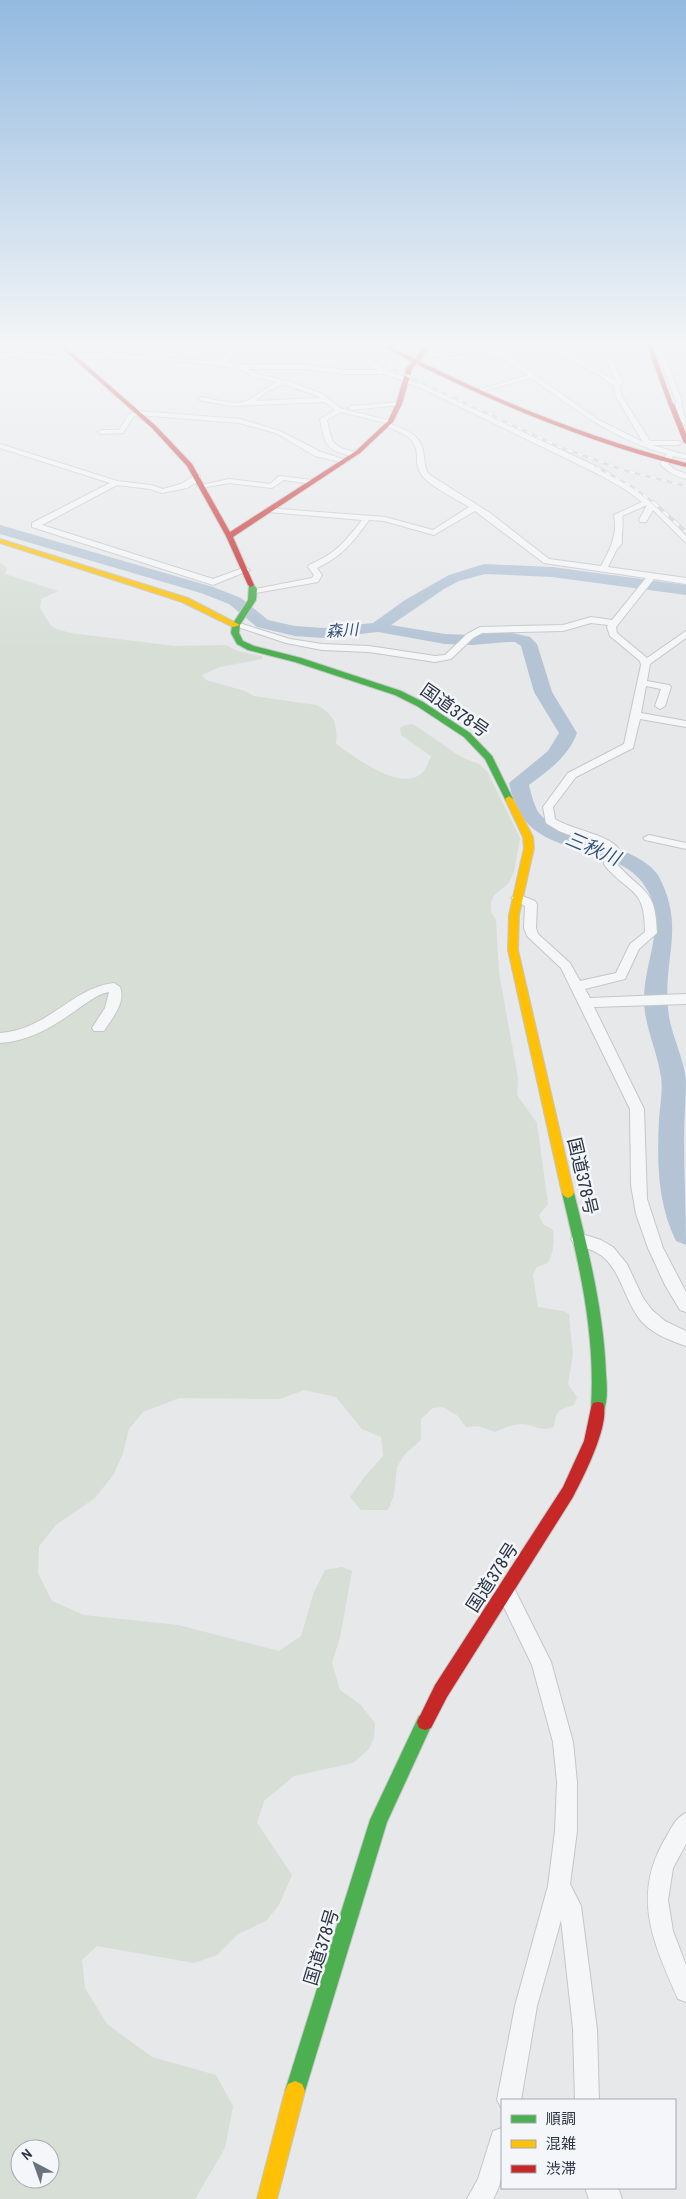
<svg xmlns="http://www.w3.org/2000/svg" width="686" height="2199" font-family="'Archivo Narrow','Noto Sans JP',sans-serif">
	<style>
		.green { fill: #d6ded6; fill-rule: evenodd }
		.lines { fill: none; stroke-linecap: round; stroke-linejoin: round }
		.river { fill: #b4c4d5; fill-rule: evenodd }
		.street-casing { stroke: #c4c6c8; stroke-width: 2 }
		.fast-casing { stroke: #c4c6c8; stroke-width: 2 }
		.slow-casing { stroke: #c4c6c8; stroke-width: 2 }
		.jam-casing { stroke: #c4c6c8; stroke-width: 2 }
		.street { fill: #f5f6f7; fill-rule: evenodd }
		.fast { fill: #4caf50; fill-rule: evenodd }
		.slow { fill: #ffc107; fill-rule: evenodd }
		.jam { fill: #c62828; fill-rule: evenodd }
		.rail-far1-casing { stroke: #cecfd2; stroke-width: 2.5 }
		.rail-casing { stroke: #cecfd2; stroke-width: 4 }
		.rail-far1 { stroke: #f4f6f9; stroke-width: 2; stroke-dasharray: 5.5; stroke-linecap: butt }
		.rail { stroke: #f4f6f9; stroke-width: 2.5; stroke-dasharray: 7; stroke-linecap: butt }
		.jam-bridge-casing { stroke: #b8bbbf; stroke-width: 6; stroke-linecap: butt }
		.jam-bridge { stroke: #c62828; stroke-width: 5.5 }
		.labels { text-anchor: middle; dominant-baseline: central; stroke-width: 5; stroke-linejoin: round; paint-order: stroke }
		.far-water-label { font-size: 16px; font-style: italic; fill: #34527a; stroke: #f4f6f9 }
		.street-label { font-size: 18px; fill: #2b3445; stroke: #f4f6f9 }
		.water-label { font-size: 19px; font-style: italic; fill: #34527a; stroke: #f4f6f9 }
	</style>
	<rect width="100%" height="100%" fill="#e6e8ea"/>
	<path class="green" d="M0,563l7,5 -2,6 53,17 -17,8 -1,9 9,15 5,5 16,5 104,13 52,-1 12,6 23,5 2,1 -1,2 -42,8 -18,8 4,5 39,11 9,5 62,9c18,8 22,20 20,39 19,13 67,51 88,27 3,-4 5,-10 7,-15l-30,-21 -1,-7 5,-3 8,-1 48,33 18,7 8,7 33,67 -6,34 -6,12 -14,11 -3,7v10l5,8 3,53 19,105 -1,17 20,28 11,81 -9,11 4,9 10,6c1,14 1,21 -5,33l-11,4 -4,8 5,32 25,4 6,3 4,41 -5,29 9,13 -3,8c-16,5 -18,5 -20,22 -15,5 -18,-2 -31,-3 -10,0 -19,4 -28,8l-16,-6 -13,1 -8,-11 -15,-9 -10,1 -12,11v21l-16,14 -8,13 -3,28 -6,15h-27l-11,-13 16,-22 17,-19 -2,-19 -19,-8 -26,-32 -32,-7 -24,9 -101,-1 -36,14 -14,17 -6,24 -9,21 -19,24 -39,27 -17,21 -1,27 14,28 32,14 94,10 101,26 22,-15 13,-44 11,-22 17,-3 10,4 -12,66 -8,26 8,27 21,15 14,18 -1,15 -5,11 -16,14 -59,13 -30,25 -7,22 35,52 -13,30 -13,16 -28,13 -21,21 -23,8 -97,-17 -15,14 3,28 22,36 45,33 64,18 17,31 -8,42 -30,51h-195zM20,2149h30v30h-30z"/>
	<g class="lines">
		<path class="river" d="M0,525l213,62 28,11 27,22 27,6 29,2 49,-5 32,-23 44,-25 35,-11 68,3 134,18v10l-134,-18 -67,-3 -26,7 -15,8 -53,36 54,9 27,1 36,-3 22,5 7,7 15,48 25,41c-9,24 -28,37 -48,52 2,8 4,17 8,25 19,32 96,30 121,65 28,52 5,81 10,134 2,24 15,46 18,70 0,19 -2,40 -2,60 0,35 2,70 2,106l-10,-4c-19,-39 -19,-80 -17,-122 1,-14 4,-28 2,-42 -4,-28 -18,-53 -17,-81 1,-34 20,-68 6,-101 -22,-51 -97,-36 -127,-77 -8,-10 -11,-23 -14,-35l39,-32 11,-18 -25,-41 -13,-46 -6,-4h-7l-36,3 -27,-1 -67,-12 -54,6 -29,-2 -38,-9 -28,-23 -28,-11 -201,-59z"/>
		<g class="street-casing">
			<g id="street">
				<path d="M233,343h6l-13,20 15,2h65l39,5h34l-53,-27h8l53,28 21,7 1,2 14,5 181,85c34,20 55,37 82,66v7l-33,-33 -7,12h-6l-1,-2 8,-15 -25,11c2,10 -1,17 0,27l-5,6 -9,18 78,11v6l-32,-5 -38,48 1,6 30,25 39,-27v7l-36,26 -3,17 22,4 2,2 -6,19 -5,3 -5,-3 6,-17 -15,-3 -5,27 45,8v6l-46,-8 -7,29 -57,29 -23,30 2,12c17,11 52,15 63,29l-2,15c26,30 40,24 41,70l-18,16 -14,30 -40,10 5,9 96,-4v10l-92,3 50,102 3,90 16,49 23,44v20l-6,-2 -15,-25 -17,-37 -12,-34 -5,-29 -1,-76 -69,-141 -34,-32 -3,-8 1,-22 -14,-8 6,-4 18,7 2,3 -1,24 2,6 32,29 10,18 36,-8 14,-29 15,-12c0,-44 -14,-37 -39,-65l-2,-3 2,-15 -47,-18 -13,-8 -3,-16 25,-34 56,-29 17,-79 -1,-4 -30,-25 -3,-9 1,-2 -17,-2 -28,8 -81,2 -9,5 -22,21 -16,3 -66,-10 -47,-2 -36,-7 -54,-18 4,-3 54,17 32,5 47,2 66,10 10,-1 22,-21 13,-7 83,-2 28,-8 21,3 34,-42 -102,-15 -69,-52 -41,24 -50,-14 -15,-1c-17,23 -25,35 -52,48l5,7 -4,7 -68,12v-4l62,-12 2,-3 -6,-8 1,-2c27,-12 35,-22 53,-45l-93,-8 -4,-2 1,-2 119,9 48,13 36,-23c-12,-8 -41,-21 -48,-33 -4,-6 -4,-12 -4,-19 -1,-19 -17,-23 -32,-29l-1,-1 2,-2 -45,-11 -14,8c5,22 4,27 28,32l1,2 -4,2c-27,-6 -27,-12 -32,-37l15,-9 -10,-8 -94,4 -32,-6v-2l2,-1c13,2 32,9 45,4 6,-2 22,-14 31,-19l-25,-6 -14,-8 -38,-5 -95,-6 -41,3 -53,-3 -11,2v-4l11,-2 53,3 41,-3 115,9zM247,369h59l39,5h39l18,6 1,2 16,5 179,87 28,16 16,12 -28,13c4,19 -4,35 -13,51l-52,-7 -59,-46 -60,-38c-5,-5 -5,-11 -6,-18 -1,-21 -16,-26 -33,-33l2,-2 -1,-1 -50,-12 -20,-15 -31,-12 -35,-8zM284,384l34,12 2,2 -65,3 13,-10z"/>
				<path d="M478,343h8l14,8 45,-4 -2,-4h5l68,38 -11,-24 -21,-7 -9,-7c9,0 25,8 35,12l13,27 -3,3 1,10 29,46h28l4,2 -4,2h-26l34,10v4l-13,-3 -5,8 6,5 12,5v5c-11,-3 -18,-7 -26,-15l7,-10c-52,-14 -92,-44 -135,-76l-50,13v-2l46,-14 -30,-20 -74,7 -3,-2 71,-8zM549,350l49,24 16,12 1,9 28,47 -46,-23 -92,-65z"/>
				<path d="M654,343h6l22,58c-1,8 4,16 4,25 -6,-4 -12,-17 -10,-25z"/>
				<polygon points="399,402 401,403 401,405 351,410 348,408 351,406"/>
				<polygon points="139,411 240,419 280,431 321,452 349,461 345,463 315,456 276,433 239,423 139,415 134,416 123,433 101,434 98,432 101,430 119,430 129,414"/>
				<polygon points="0,444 117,481 151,485 163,489 181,484 194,476 200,476 200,480 187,488 162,493 150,489 117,485 42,525 213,579 246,567 250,570 213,585 32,527 32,523 110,483 0,448"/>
				<polygon points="279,476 312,480 316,482 312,484 284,480 272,488 229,483 201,488 197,486 229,479 270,484"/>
				<polygon points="649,835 686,843 686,849 645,840 643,838"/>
				<path d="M114,983l6,4c6,16 -8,31 -16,44h-10l-2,-3 13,-20 4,-16c-12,2 -24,12 -34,19 -24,17 -46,30 -75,32v-10c48,-3 71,-45 114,-50z"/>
				<path d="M579,1233l22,7 12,7 14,17 16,34 9,12 13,11 21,10v15c-15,-5 -33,-12 -44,-24 -17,-19 -20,-50 -40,-66 -8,-6 -19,-9 -28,-12l-3,-5 3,-5z"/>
				<polygon points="506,1584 513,1586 551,1662 573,1742 577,1782 577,1831 570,1884 581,1906 597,2029 599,2100 575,2100 573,2029 561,1920 537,2006 521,2100 502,2100 502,2109 497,2100 515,2006 548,1886 555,1831 557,1782 553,1742 532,1665 497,1593 499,1586"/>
				<path d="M686,1813v31l-13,24 -5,32 5,31 13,34v37l-8,-3c-24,-55 -47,-102 -13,-160 6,-10 10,-21 21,-26z"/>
				<path d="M502,2128c1,23 4,51 -9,71h-26l11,-20 15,-48z"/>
				<polygon points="585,2188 615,2188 619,2190 622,2199 589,2199"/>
			</g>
		</g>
		<g class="fast-casing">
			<g id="fast">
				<polygon points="249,584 253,584 257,589 256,600 240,625 239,633 243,641 254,646 301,658 401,691 423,702 470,733 492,756 513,799 512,801 506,801 485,759 464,737 417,706 395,695 295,662 248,650 237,644 231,633 232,625 248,600"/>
				<path d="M568,1188l4,2 2,3c15,60 30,120 32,182 1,11 2,27 -3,38l-5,1 -5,-1 -2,-5c5,-74 -12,-144 -29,-215l2,-3z"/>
				<polygon points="425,1714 431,1716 433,1722 387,1822 305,2091 302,2098 295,2101 288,2098 285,2091 370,1820 419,1716"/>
			</g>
		</g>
		<g class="slow-casing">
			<g id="slow">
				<polygon points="0,539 188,598 240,625 233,627 182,602 0,543"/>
				<polygon points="509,796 513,799 533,837 534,848 519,915 518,950 574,1193 572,1196 568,1198 564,1196 562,1193 508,950 509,915 524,848 523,837 505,799"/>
				<polygon points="295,2081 302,2084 305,2091 277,2199 257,2199 285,2091 288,2084"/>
			</g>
		</g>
		<g class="jam-casing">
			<g id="jam">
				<path d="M56,343h5l95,83 36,38 38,68 126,-81 32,-30 8,-17 10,-35 6,-7 -34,-19h6l31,16 7,-9 -10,-7h6l10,7 -9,11c86,43 173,78 267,102v4c-95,-24 -182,-60 -270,-103l-4,5 -10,35 -9,18 -33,31 -127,84 21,48 -3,2 -3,-2 -22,-49 -39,-70 -35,-38z"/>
				<polygon points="646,343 651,343 674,407 669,406"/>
				<path d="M598,1402l5,1c8,20 -20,75 -30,94l-126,200 -16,31 -6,2 -6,-2 -2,-6 18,-37 128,-198 21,-46 7,-33 2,-5z"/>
			</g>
		</g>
		<use href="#street" class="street"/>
		<use href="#fast" class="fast"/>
		<use href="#slow" class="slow"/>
		<use href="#jam" class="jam"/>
		<g class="rail-far1-casing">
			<g id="rail-far1">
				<polyline points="338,343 557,446 623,470 686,486"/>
				<polyline points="596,467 633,487 654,503"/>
			</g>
		</g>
		<g class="rail-casing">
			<polyline id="rail" points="653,502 686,532"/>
		</g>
		<use href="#rail-far1" class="rail-far1"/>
		<use href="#rail" class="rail"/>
		<g class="jam-bridge-casing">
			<polyline id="jam-bridge" points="672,406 686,441"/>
		</g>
		<use href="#jam-bridge" class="jam-bridge"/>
	</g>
	<linearGradient id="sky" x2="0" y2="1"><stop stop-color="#93bae0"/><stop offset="0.53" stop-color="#f4f5f6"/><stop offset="1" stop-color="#f4f5f6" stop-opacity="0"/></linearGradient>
	<rect width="686" height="651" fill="url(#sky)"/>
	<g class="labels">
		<g class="far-water-label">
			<text transform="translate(342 630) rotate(-4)">森川</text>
		</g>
		<g class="street-label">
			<text transform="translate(455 710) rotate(35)">国道378号</text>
			<text transform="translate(583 1176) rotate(77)">国道378号</text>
			<text transform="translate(492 1577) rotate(-57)">国道378号</text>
			<text transform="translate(321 1947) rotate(-73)">国道378号</text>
		</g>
		<g class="water-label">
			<text transform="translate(593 848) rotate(23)">三秋川</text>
		</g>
	</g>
	<rect x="501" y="2099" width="175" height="90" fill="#f4f6f9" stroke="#a4a8b1"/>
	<rect x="511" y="2115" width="25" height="8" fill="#4caf50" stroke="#a4a8b1"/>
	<text x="546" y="2124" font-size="15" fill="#2b3445">順調</text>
	<rect x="511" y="2140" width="25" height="8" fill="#ffc107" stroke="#a4a8b1"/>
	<text x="546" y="2149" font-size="15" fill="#2b3445">混雑</text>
	<rect x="511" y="2165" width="25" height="8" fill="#c62828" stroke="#a4a8b1"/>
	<text x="546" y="2174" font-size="15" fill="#2b3445">渋滞</text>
	<g transform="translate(35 2164) rotate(319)"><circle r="24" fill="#f4f6f9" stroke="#a4a8b1"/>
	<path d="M0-4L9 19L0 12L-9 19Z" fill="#6c737f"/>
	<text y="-8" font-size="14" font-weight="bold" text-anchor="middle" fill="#2b3445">N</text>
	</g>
</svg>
